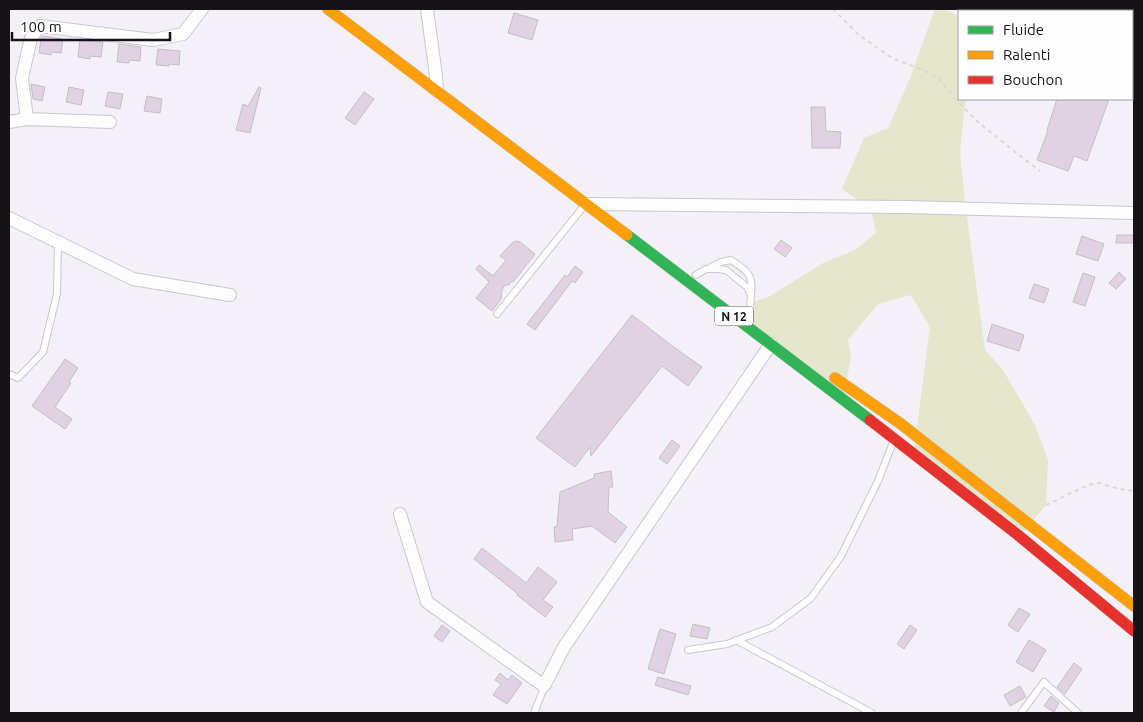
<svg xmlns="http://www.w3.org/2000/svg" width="1143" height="722" font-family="Ubuntu,sans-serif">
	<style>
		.green { fill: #e4e7cc }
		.building { fill: #e0d2e3; stroke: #c3c0c4 }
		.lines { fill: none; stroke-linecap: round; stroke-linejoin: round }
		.lane-casing { stroke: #cac7cd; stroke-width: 8 }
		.street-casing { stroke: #cac7cd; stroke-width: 14 }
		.fast-casing { stroke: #cac7cd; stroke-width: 12 }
		.slow-casing { stroke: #cac7cd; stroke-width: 12 }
		.jam-casing { stroke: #cac7cd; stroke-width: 12 }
		.path { stroke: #d9d7da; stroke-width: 2; stroke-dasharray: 4 4; stroke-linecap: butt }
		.lane { stroke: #fdfdfe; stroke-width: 6 }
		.street { stroke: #fdfdfe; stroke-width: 12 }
		.fast { stroke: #30b455; stroke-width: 11 }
		.slow { stroke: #ff9f0a; stroke-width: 11 }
		.jam { stroke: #e5322d; stroke-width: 11 }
		.labels { text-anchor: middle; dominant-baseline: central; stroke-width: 4; stroke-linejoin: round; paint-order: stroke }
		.shield { fill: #fefefe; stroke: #5c5a5d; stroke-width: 1 }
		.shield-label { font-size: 12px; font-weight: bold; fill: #161318 }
	</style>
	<rect width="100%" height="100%" fill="#f4f0f7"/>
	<polygon class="green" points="935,9 943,9 959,16 959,99 968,99 965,104 960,152 965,203 985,350 1003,370 1035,425 1048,460 1046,505 1023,533 914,449 930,327 911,295 878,304 848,340 851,357 844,395 749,322 750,303 768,297 823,263 855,250 876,233 871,209 842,189 864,138 888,128 910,78"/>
	<g class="building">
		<polygon points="514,13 538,20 532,40 508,33"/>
		<polygon points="43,36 63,39 61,53 52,52 51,55 39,53 41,38"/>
		<polygon points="80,40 103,42 101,57 90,56 90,59 78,57"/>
		<polygon points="119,44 141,47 140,61 130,60 129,63 117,62"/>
		<polygon points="158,49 180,51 179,65 169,64 169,66 156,65"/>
		<polygon points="31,84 45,87 42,101 33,99"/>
		<polygon points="69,87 84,90 81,105 66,102"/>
		<polygon points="259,87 261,88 250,133 236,130 243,104 248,106"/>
		<polygon points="108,92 123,94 120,109 105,106"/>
		<polygon points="364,92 374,99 355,125 345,118"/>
		<polygon points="147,96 162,99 160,113 144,111"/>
		<polygon points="1057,99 1109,99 1087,161 1074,156 1068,171 1037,160 1048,130 1047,130"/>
		<polygon points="811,107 825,107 826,131 841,132 840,148 812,148"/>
		<polygon points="1117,235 1134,235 1134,243 1116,243"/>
		<polygon points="1082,236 1104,244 1098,261 1076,254"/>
		<polygon points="781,240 792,248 785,257 774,249"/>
		<polygon points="515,241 520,242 535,254 514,281 512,281 509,285 505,285 502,290 501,299 492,311 476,298 489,282 476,269 479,265 493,276 506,260 500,256 511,244"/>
		<polygon points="575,266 583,272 575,283 572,281 535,330 527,324 565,275 567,277"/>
		<polygon points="1119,272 1126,279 1116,289 1109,283"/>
		<polygon points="1083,273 1095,277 1085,306 1073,302"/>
		<polygon points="1034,284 1049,289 1044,303 1029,298"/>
		<polygon points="632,315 675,348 702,367 688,386 662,366 591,456 590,447 575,467 536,438"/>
		<polygon points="992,324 1024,335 1019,351 987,341"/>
		<polygon points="65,359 78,368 69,382 71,383 55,407 72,419 65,429 32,406"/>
		<polygon points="672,440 680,446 667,464 659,458"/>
		<polygon points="611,471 613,487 609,487 608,512 627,527 615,543 592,526 572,529 573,540 555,542 554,527 557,526 560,492 594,478 594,474"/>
		<polygon points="482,548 526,583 538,567 557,582 543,600 553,607 545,617 517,595 518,594 474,559"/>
		<polygon points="1019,608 1030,614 1018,632 1008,625"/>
		<polygon points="693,624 710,628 707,639 690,636"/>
		<polygon points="442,625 450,631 442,642 434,636"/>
		<polygon points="910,625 917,630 904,649 897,644"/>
		<polygon points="660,629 676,634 664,674 648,669"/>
		<polygon points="1029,640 1046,650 1033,672 1016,662"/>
		<polygon points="1074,663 1082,669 1065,694 1057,687"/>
		<polygon points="500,673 508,680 512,675 522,683 507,704 493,695 501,684 495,680"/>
		<polygon points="658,677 691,686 688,695 655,685"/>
		<polygon points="1020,686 1026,697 1010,706 1004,695"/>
		<polygon points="1051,696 1059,703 1054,712 1044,706"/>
	</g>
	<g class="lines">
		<g class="lane-casing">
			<g id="lane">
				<path d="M711,267l10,-5 10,-2c15,10 23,14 20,34"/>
				<polyline points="696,275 706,269 717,269 726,270 747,287 751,295 750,309 750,317"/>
				<polyline points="497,314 584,206"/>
				<polyline points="9,374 18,378 43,352 57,294 58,243"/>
				<polyline points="736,640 872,713"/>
				<polyline points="688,650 727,644 772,627 811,598 841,556 878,481 894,440"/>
				<polyline points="534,713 542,693 544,686"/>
				<polyline points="1021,713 1044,682 1078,713"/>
			</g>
		</g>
		<g class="street-casing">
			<g id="street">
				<polyline points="427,9 436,76 437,91"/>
				<polyline points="27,119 22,78 31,38 40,26 153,40 183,34 202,9"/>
				<polyline points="9,122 27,119 110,122"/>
				<polyline points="586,204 907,207 1134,213"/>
				<polyline points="9,218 133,279 230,295"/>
				<polyline points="400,514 427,602 544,686 564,647 771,344"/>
			</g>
		</g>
		<g class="fast-casing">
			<polyline id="fast" points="627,235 870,420"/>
		</g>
		<g class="slow-casing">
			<g id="slow">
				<polyline points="328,9 627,235"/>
				<polyline points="835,378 901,424 1134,606"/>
			</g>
		</g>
		<g class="jam-casing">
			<polyline id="jam" points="870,420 1018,535 1134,631"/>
		</g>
		<g class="path">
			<polyline points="833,9 859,35 892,58 925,71 938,78 956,100 979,123 1014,151 1040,171"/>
			<polyline points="1046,505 1088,485 1099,483 1119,489 1134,491"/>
		</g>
		<use href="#lane" class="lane"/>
		<use href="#street" class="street"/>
		<use href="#fast" class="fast"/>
		<use href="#slow" class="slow"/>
		<use href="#jam" class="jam"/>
	</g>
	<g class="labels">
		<rect class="shield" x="715" y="306.5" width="38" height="19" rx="4"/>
		<g class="shield-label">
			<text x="734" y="316">N 12</text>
		</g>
	</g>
	<rect width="1143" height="722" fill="none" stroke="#161318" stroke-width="20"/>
	<rect x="958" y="10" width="175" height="90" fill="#fefefe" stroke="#a1a0a2"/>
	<rect x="968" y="26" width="25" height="8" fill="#30b455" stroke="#a1a0a2"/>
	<text x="1003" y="35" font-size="15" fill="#161318">Fluide</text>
	<rect x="968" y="51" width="25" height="8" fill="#ff9f0a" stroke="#a1a0a2"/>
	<text x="1003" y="60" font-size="15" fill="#161318">Ralenti</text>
	<rect x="968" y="76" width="25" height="8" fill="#e5322d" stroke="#a1a0a2"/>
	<text x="1003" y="85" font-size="15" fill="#161318">Bouchon</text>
	<path d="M12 32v8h158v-8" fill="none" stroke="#161318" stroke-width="2.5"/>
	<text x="20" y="32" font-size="15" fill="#161318" stroke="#fefefe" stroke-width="4" paint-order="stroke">100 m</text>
</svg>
